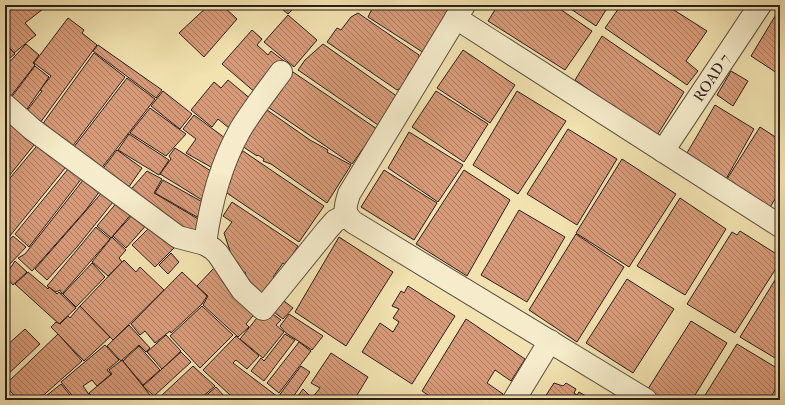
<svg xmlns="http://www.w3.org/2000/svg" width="785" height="405" font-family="'IM FELL French Canon',serif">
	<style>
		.building { fill: url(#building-back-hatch); stroke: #2b1f1b }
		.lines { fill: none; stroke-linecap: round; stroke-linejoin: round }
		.minor-casing { stroke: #5c5040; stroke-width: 24 }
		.minor { stroke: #f6eccb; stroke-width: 22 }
		.labels { text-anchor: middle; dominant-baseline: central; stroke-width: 3.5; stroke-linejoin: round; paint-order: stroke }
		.street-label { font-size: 15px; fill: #2b1f1b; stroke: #f6eccb }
	</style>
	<defs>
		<pattern id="building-back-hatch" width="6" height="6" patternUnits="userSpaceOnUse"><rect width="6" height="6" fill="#d79a78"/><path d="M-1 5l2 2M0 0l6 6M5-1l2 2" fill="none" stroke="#af7d62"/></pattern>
	</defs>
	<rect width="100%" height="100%" fill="#f1e2af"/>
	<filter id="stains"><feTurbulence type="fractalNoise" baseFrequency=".005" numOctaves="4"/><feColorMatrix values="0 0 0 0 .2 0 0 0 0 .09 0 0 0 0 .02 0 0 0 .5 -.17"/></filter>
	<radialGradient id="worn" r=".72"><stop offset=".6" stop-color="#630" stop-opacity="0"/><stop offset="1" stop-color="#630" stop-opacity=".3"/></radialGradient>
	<g class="building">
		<polygon points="5,5 39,5 43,9 25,23 36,35 14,53 5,42 5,33 9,30 5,25"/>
		<polygon points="209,5 222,5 237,19 204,57 179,33"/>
		<polygon points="277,5 297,5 288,14"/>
		<polygon points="374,5 451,5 424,53 368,17"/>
		<polygon points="498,5 554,5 592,31 565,70 488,21"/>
		<polygon points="565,5 609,5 596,26"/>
		<polygon points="621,5 666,5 707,31 686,61 698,71 687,85 605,28"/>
		<polygon points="780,8 780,75 751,56"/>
		<polygon points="358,13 419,55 419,60 408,74 407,81 401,88 397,90 327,42 337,28 341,30 351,17"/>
		<polygon points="288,15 317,40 294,67 264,42"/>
		<polygon points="68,18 84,30 82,33 97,45 37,127 23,116 42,91 40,90 51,76 34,63"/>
		<polygon points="252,30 262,39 257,45 268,55 271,51 284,61 256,93 222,64"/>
		<polygon points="602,36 684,92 656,137 575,80"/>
		<polygon points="5,43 15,54 5,62"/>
		<polygon points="26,44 39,55 33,63 35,65 7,101 5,99 5,67"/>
		<polygon points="323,44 398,97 378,125 298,70 305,60"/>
		<polygon points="98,45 162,90 156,98 93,51"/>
		<polygon points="463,50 515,85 490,123 437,88"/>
		<polygon points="94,53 125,77 69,151 39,129"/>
		<polygon points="35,66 49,77 23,115 7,103"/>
		<polygon points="731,71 748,81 733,106 717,95"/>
		<polygon points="293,72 377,129 352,164 265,105"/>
		<polygon points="127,78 155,99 97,174 70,152"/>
		<polygon points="228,80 252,100 229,128 218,119 212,127 191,110 214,82 221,88"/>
		<polygon points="163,91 192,114 180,129 151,106"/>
		<polygon points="436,91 488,124 464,162 412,127"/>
		<polygon points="517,91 566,121 518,194 473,165"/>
		<polygon points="260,105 310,140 328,150 327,152 351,165 327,203 271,164 263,161 264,159 258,155 257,156 236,142"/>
		<polygon points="715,105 754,129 726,179 687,153"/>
		<polygon points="150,108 186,134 166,156 130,133"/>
		<polygon points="194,115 229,141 218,171 186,153 196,139 183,129"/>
		<polygon points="9,117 38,140 5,181 5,121"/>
		<polygon points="760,127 780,140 780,191 769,209 727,179"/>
		<polygon points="568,129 617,159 577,225 527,194"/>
		<polygon points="409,132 463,165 438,202 388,168"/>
		<polygon points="129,134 169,160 159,175 118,150"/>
		<polygon points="41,141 70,162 5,242 5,184"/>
		<polygon points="175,148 217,175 207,203 160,174 171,159 169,156"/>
		<polygon points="117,150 142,168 124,194 98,175"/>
		<polygon points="243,151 324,206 299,242 224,191 231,181 225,177"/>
		<polygon points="622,159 676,194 629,267 576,233"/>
		<polygon points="73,163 85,174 29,247 15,234"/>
		<polygon points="384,170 437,203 414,240 361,207"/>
		<polygon points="464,170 510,200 467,276 416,244"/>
		<polygon points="147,171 162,179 154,193 205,223 195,240 126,195"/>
		<polygon points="87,175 103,187 85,211 32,271 18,258 25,254"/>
		<polygon points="163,180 206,204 197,217 155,193"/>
		<polygon points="105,189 117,197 77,247 47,280 35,269"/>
		<polygon points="680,198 726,229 685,295 637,266"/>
		<polygon points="119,200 133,212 111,238 97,226"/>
		<polygon points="232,202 298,246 286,265 283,263 273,277 276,279 263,299 242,280 246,273 235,266 224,233 232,222 223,216"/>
		<polygon points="519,210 565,237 527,302 481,275"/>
		<polygon points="135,212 149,222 126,248 113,236"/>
		<polygon points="152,225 175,247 155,267 132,245"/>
		<polygon points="96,227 110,239 62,294 60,290 56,292 47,286"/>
		<polygon points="740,231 778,255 775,259 780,262 735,333 687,304 732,232 737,235"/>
		<polygon points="576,234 624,267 577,342 529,310"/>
		<polygon points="13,236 26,247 8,266 5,263 5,245"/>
		<polygon points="112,237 126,250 119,258 122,262 108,276 92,262"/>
		<polygon points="339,237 393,272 346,346 295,312"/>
		<polygon points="171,253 179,262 168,274 159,265"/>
		<polygon points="124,260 136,272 140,267 164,290 113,340 80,306"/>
		<polygon points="15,261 27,272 13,285 5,276"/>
		<polygon points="92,263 105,277 76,307 63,294"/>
		<polygon points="214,268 239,296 257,311 246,324 249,327 238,337 203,305 208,296 197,286"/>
		<polygon points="28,272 48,289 49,287 57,294 59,292 76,308 59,324 15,284"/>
		<polygon points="182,272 207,296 202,304 171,333 170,331 155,343 145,331 140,335 131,324"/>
		<polygon points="780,272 780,361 740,337"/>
		<polygon points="627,279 674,309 633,373 586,343"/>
		<polygon points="408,286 455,316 412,384 362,352 380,323 393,332 399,322 393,318 399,309 392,306 401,291 404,293"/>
		<polygon points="284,301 293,308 283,319 274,312"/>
		<polygon points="80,306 110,337 84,361 51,327 56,322 60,324 68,316 70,318"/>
		<polygon points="202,306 233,335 200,368 170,336"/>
		<polygon points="265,308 281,320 276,325 284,332 263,358 240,339"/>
		<polygon points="289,314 323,336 312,350 286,333 280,326"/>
		<polygon points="466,319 525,359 511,381 495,370 487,383 503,394 499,400 435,400 422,391"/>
		<polygon points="691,321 727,343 692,400 659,400 646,392"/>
		<polygon points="129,325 150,348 146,352 139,345 121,361 107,346"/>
		<polygon points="25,329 40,344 5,377 5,347"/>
		<polygon points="58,334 82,361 38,400 18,400 5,385"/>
		<polygon points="285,334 295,340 264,381 251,371 261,358 264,361"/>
		<polygon points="166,335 181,351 162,369 147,352"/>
		<polygon points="236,336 259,356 247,369 236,360 233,363 278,397 301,366 310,372 291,400 227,400 231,396 203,370"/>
		<polygon points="299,342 311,351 279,393 267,383"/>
		<polygon points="737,344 780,370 780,382 769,400 702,400"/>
		<polygon points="105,345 119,360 107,370 111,374 97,386 92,380 83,386 93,400 76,400 61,382"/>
		<polygon points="139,346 160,370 143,385 123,361"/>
		<polygon points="181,352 191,362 154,396 143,386"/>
		<polygon points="331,353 368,377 354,400 295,400 303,389 312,398 320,388 311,383"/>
		<polygon points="122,360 154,400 95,400 89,393 112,374 109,370"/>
		<polygon points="193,366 215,386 201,398 203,400 163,400 160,397"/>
		<polygon points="554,383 563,386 566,383 576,389 574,393 577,395 579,392 593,400 543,400"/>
		<polygon points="61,384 74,400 41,400"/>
		<polygon points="216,387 224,396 222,400 204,400 203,398"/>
		<polygon points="5,390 14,400 5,400"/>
	</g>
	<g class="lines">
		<g class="minor-casing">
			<g id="minor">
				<path d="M464,5l-115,189c-4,13 -6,18 4,28l293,178"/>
				<polyline points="456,18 780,226"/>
				<polyline points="5,105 32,129 178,237 205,244 213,249 218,254 242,290 263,309 327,230 335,221 346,215"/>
				<path id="s1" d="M663,151l97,-146"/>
				<path d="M205,244c5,-38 16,-80 35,-114 12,-20 27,-39 41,-58"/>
				<polyline points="514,400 550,341"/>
			</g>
		</g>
		<use href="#minor" class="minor"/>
	</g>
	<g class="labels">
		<g class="street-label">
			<text stroke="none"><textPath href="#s1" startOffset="88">ROAD 7</textPath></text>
		</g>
	</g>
	<rect width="785" height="405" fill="none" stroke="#f1e2af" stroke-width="20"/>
	<rect x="6" y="6" width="773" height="393" fill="none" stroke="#2b1f1b" stroke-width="2"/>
	<rect x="10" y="10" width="765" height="385" fill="none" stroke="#2b1f1b"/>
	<rect width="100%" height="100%" filter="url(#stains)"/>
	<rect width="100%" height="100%" fill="url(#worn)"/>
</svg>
